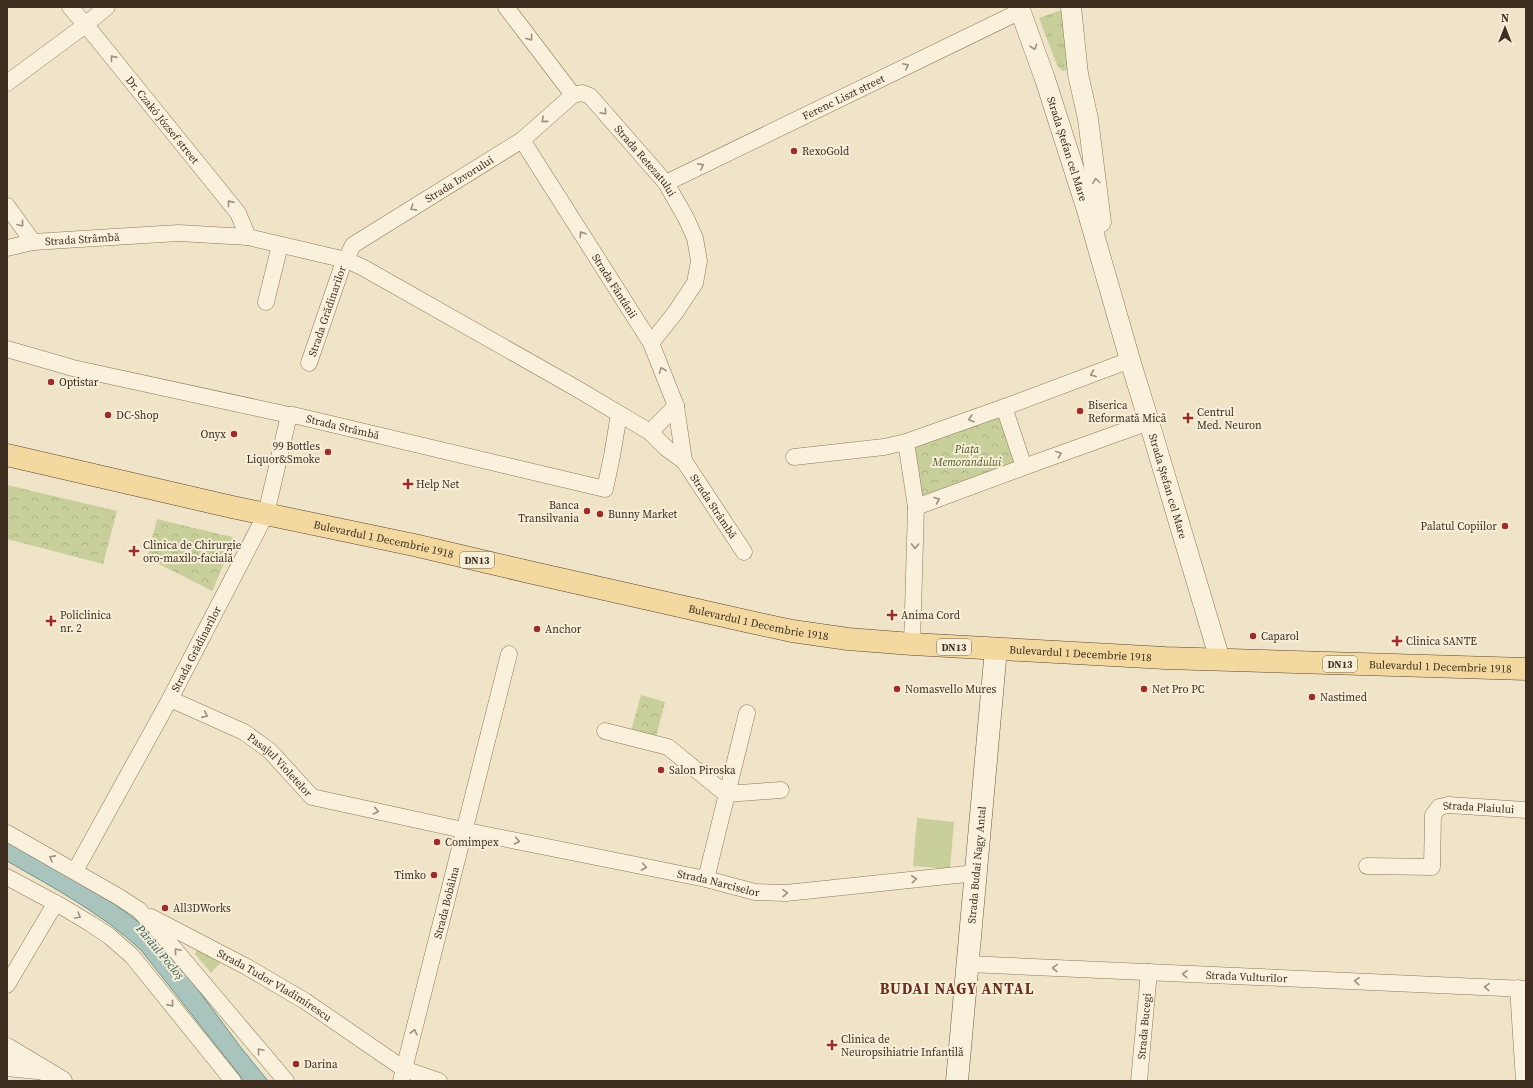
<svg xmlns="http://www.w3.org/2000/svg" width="1533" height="1088" font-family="'Source Serif 4',serif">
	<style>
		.grass { fill: url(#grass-tufts) }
		.park { fill: url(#park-crowns) }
		.pitch { fill: #c9cf9b }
		.water { fill: #a9c4bc; stroke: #6f938a }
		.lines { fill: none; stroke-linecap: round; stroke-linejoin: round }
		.minor-casing { stroke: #8d765c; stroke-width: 17 }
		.tertiary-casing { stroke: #8d765c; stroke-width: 21 }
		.secondary-casing { stroke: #6f573f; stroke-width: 23 }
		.primary-casing { stroke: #5b4430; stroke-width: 23 }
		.minor { stroke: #faf1dc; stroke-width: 16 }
		.tertiary { stroke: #faf1dc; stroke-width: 20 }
		.secondary { stroke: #faf1dc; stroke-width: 22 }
		.primary { stroke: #f3d9a0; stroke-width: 22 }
		.oneway { stroke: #9c907e }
		.poi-dot { fill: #9e2a2b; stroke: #f7eed8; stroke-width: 1.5 }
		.labels { text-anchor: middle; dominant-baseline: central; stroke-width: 4; stroke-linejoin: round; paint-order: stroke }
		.shield { fill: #f7eed8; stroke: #756857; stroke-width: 1 }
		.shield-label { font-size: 10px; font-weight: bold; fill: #3d2e20 }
		.street-label { font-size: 11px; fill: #3d2e20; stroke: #f7eed8 }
		.poi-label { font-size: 11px; fill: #3d2e20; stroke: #f7eed8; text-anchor: start }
		.park-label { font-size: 11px; font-style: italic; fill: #4d5a26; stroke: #f7eed8 }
		.water-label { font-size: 12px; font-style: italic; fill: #2f5d5a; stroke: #f7eed8 }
		.district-label { font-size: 15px; font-weight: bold; letter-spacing: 1px; fill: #6b2e1e; stroke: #f7eed8 }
	</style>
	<defs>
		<pattern id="grass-tufts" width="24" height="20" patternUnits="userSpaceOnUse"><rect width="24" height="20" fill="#c9cf9b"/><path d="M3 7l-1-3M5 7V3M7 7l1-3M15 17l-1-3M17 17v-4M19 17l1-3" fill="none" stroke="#aeb285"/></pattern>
		<pattern id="park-crowns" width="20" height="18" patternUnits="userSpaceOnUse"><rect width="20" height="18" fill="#c9cf9b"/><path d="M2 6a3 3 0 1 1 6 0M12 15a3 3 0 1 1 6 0" fill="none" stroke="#aeb285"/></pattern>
	</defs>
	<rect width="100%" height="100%" fill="#f0e4c8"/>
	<g class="grass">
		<polygon points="1064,9 1072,69 1062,71 1057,65 1039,18"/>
		<polygon points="198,948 222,961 211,973 195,954"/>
	</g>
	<g class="park">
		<polygon points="1010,411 1029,461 919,502 910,447"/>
		<polygon points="7,485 117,511 103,564 7,539"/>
		<polygon points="157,519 232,537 234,541 212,591 147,558"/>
		<polygon points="641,695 665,702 656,737 631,731"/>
	</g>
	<polygon class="pitch" points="917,818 954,822 950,869 913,866"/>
	<path class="water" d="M7,841l109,64 28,21 23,22 75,101 26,32h-24l-103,-131c-40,-37 -87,-62 -134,-89z"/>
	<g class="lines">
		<g class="minor-casing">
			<g id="minor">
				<path id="s1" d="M70,7l20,23 148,183 10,24"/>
				<polyline points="506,7 573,95"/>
				<polyline points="7,83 80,29 107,7"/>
				<path id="s2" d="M573,95l9,-2 8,3 76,87 20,35 9,20 4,23 -4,22 -20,30 -24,30"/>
				<path id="s3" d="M522,140l129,203 25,63 8,55"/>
				<path id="s4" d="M666,183l355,-172"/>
				<polyline points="7,206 33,242"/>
				<path id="s5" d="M7,248l26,-6 80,-5 66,-4 69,4 98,23 16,7 212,120 76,45 16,16 18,13 60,91"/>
				<polyline points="266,302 280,245"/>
				<path id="s6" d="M7,349l66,19 216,47h4l312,74 7,-33 7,-42"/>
				<polyline points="1130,360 1013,404 906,442 916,507 1035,463 1149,422"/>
				<path id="s7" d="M309,363l33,-96 11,-22 169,-105 51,-45"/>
				<polyline points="1004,407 1024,467"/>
				<polyline points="650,432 676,406"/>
				<polyline points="794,457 884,447 906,442"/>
				<polyline points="912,644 916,507"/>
				<path id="s8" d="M170,699l74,33 26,19 42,46 160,35 234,47 49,13 31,1 190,-20"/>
				<polyline points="605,731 668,747 726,794 781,790"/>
				<polyline points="7,833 119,897 139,910 171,945 286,1081"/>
				<path id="s9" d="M1367,866l65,1 1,-52 6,-8 9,-2 78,5"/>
				<path id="s10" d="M75,871l95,-172 96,-185 23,-99"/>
				<polyline points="7,877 61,906 91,924 109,936 132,956 233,1081"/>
				<polyline points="706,879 747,713"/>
				<path id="s11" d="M151,917l96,50 58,34 99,68 35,12"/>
				<path id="s12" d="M968,964l558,25"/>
				<polyline points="7,985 55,904"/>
				<polyline points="1518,988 1524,1081"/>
				<path id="s13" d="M401,1081l108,-427"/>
				<path id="s14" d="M1139,1081l10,-109"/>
			</g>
		</g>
		<g class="tertiary-casing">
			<g id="tertiary">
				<path id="s15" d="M1019,7l26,72 42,131 43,150 19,62 71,238"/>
				<polyline points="1071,7 1078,74 1088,119 1101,222"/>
				<polyline points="7,1048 62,1081"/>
				<polyline points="7,1066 37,1069"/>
			</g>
		</g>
		<g class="secondary-casing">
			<g id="secondary">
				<path id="s16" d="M957,1081l39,-432"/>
			</g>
		</g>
		<g class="primary-casing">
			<g id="primary">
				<path id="s17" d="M7,455l225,52 182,38 115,27 217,49 46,10 56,8 64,5 253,14 361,11"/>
			</g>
		</g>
		<use href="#minor" class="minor"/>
		<use href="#tertiary" class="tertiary"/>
		<use href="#secondary" class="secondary"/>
		<use href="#primary" class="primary"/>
	</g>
	<defs><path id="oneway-chevron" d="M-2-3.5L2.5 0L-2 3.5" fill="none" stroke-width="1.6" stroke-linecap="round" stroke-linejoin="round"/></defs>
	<g class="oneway">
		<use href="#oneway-chevron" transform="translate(530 38) rotate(53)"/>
		<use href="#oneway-chevron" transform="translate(1034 47) rotate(71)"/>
		<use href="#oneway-chevron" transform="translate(113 58) rotate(-129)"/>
		<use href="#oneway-chevron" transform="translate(906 66) rotate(-26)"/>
		<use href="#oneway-chevron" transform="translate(604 112) rotate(49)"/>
		<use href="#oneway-chevron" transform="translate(544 120) rotate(139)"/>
		<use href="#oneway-chevron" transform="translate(701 166) rotate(-26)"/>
		<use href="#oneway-chevron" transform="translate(1096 181) rotate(-97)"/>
		<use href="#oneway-chevron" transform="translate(230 203) rotate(-129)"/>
		<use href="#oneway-chevron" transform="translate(413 208) rotate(148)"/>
		<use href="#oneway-chevron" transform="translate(21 224) rotate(52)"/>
		<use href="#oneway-chevron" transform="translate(582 234) rotate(-122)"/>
		<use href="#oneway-chevron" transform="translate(662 370) rotate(-112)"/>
		<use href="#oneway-chevron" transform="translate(1093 374) rotate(159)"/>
		<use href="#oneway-chevron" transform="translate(971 419) rotate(161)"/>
		<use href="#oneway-chevron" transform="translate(1059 454) rotate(-20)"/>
		<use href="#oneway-chevron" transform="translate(937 500) rotate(-21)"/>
		<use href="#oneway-chevron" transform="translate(915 546) rotate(91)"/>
		<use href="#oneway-chevron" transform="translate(205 715) rotate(24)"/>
		<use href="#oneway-chevron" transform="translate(376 811) rotate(12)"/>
		<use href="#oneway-chevron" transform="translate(517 841) rotate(11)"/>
		<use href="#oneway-chevron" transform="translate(52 858) rotate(-151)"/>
		<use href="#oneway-chevron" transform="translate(644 867) rotate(11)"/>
		<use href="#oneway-chevron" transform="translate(914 879) rotate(-6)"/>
		<use href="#oneway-chevron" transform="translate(785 893) rotate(-2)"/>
		<use href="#oneway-chevron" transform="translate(78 916) rotate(31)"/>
		<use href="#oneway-chevron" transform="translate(177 951) rotate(-130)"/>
		<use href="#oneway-chevron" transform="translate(1055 968) rotate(-178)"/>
		<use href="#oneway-chevron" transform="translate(1185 974) rotate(-177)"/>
		<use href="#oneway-chevron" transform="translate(1357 981) rotate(-177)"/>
		<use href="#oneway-chevron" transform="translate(1487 987) rotate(-177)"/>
		<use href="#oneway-chevron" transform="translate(171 1004) rotate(51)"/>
		<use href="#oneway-chevron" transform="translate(414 1032) rotate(-76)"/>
		<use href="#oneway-chevron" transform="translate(260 1051) rotate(-131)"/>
	</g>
	<g class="poi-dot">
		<circle cx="794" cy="151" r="4"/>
		<circle cx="51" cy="382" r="4"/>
		<circle cx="1080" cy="411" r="4"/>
		<circle cx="108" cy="415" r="4"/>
		<path d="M1186 412h4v4h4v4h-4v4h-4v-4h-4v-4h4z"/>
		<circle cx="234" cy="434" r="4"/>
		<circle cx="328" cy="452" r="4"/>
		<path d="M406 478h4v4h4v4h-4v4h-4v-4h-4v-4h4z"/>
		<circle cx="587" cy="511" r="4"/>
		<circle cx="600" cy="514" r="4"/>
		<circle cx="1505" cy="526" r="4"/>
		<path d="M132 545h4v4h4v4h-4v4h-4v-4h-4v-4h4z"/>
		<path d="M890 609h4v4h4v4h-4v4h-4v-4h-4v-4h4z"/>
		<path d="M49 615h4v4h4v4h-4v4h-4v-4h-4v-4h4z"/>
		<circle cx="537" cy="629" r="4"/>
		<circle cx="1253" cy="636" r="4"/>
		<path d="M1395 635h4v4h4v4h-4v4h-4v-4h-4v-4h4z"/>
		<circle cx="897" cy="689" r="4"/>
		<circle cx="1144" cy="689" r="4"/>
		<circle cx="1312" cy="697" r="4"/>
		<circle cx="661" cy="770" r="4"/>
		<circle cx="437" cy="842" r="4"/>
		<circle cx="434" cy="875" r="4"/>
		<circle cx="165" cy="908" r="4"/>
		<path d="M830 1039h4v4h4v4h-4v4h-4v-4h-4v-4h4z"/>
		<circle cx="296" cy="1064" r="4"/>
	</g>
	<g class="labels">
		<g class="shield">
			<rect x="460" y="552" width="34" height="16" rx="3"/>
			<rect x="937" y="639" width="34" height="16" rx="3"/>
			<rect x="1323" y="656" width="34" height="16" rx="3"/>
		</g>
		<g class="shield-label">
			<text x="477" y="560">DN13</text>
			<text x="954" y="647">DN13</text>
			<text x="1340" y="664">DN13</text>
		</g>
		<g class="street-label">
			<text stroke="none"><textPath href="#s4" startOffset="197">Ferenc Liszt street</textPath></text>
			<text stroke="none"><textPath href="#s1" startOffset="146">Dr. Czakó József street</textPath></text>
			<text stroke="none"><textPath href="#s15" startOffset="150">Strada Ștefan cel Mare</textPath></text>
			<text stroke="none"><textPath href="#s2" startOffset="103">Strada Retezatului</textPath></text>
			<text stroke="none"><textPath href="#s7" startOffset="251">Strada Izvorului</textPath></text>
			<text stroke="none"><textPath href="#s5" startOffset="76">Strada Strâmbă</textPath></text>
			<text stroke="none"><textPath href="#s3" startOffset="173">Strada Fântânii</textPath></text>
			<text stroke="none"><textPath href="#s7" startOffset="55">Strada Grădinarilor</textPath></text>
			<text stroke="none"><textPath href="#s6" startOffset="345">Strada Strâmbă</textPath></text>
			<text stroke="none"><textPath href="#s15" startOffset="502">Strada Ștefan cel Mare</textPath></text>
			<text stroke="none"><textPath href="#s5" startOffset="791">Strada Strâmbă</textPath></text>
			<text stroke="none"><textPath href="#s17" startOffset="386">Bulevardul 1 Decembrie 1918</textPath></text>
			<text stroke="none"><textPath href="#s17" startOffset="770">Bulevardul 1 Decembrie 1918</textPath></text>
			<text stroke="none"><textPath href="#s10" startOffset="253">Strada Grădinarilor</textPath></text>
			<text stroke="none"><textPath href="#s17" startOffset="1094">Bulevardul 1 Decembrie 1918</textPath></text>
			<text stroke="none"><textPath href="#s17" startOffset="1454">Bulevardul 1 Decembrie 1918</textPath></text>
			<text stroke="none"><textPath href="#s8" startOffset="130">Pasajul Violetelor</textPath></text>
			<text stroke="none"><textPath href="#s9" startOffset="167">Strada Plaiului</textPath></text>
			<text stroke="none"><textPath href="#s16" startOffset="217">Strada Budai Nagy Antal</textPath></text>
			<text stroke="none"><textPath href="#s8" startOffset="591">Strada Narciselor</textPath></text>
			<text stroke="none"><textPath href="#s13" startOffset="184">Strada Bobâlna</textPath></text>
			<text stroke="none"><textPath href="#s12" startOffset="279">Strada Vulturilor</textPath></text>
			<text stroke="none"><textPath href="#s11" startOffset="141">Strada Tudor Vladimirescu</textPath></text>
			<text stroke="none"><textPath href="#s14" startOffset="55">Strada Bucegi</textPath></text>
		</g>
		<g class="poi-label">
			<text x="802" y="151">RexoGold</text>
			<text x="59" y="382">Optistar</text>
			<text x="1088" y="405">Biserica<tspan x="1088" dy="13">Reformată Mică</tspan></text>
			<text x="1197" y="412">Centrul<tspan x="1197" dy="13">Med. Neuron</tspan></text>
			<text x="116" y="415">DC-Shop</text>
			<text x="226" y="434" text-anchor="end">Onyx</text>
			<text x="320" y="446" text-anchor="end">99 Bottles<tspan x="320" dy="13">Liquor&amp;Smoke</tspan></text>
			<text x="416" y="484">Help Net</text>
			<text x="579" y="505" text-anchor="end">Banca<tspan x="579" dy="13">Transilvania</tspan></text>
			<text x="608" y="514">Bunny Market</text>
			<text x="1497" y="526" text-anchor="end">Palatul Copiilor</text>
			<text x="143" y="545">Clinica de Chirurgie<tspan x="143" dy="13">oro-maxilo-facială</tspan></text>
			<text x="60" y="615">Policlinica<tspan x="60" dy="13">nr. 2</tspan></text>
			<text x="901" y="615">Anima Cord</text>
			<text x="545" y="629">Anchor</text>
			<text x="1261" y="636">Caparol</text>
			<text x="1406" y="641">Clinica SANTE</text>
			<text x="905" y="689">Nomasvello Mures</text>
			<text x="1152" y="689">Net Pro PC</text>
			<text x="1320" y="697">Nastimed</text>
			<text x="669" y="770">Salon Piroska</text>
			<text x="445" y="842">Comimpex</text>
			<text x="426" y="875" text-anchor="end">Timko</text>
			<text x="173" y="908">All3DWorks</text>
			<text x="841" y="1039">Clinica de<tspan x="841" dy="13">Neuropsihiatrie Infantilă</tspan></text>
			<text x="304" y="1064">Darina</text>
		</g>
		<g class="park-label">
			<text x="967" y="449">Piața<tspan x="967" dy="13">Memorandului</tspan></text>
		</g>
		<g class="water-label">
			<text transform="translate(160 952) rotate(50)">Pârâul Pocloș</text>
		</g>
		<g class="district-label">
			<text x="957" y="988">BUDAI NAGY ANTAL</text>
		</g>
	</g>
	<rect width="1533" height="1088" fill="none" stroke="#3d2e20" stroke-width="16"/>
	<g transform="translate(1505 28)" stroke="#f7eed8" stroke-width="3" paint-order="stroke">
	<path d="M0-3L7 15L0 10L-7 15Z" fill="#3d2e20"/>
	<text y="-6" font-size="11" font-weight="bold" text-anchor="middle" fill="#3d2e20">N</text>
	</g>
</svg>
